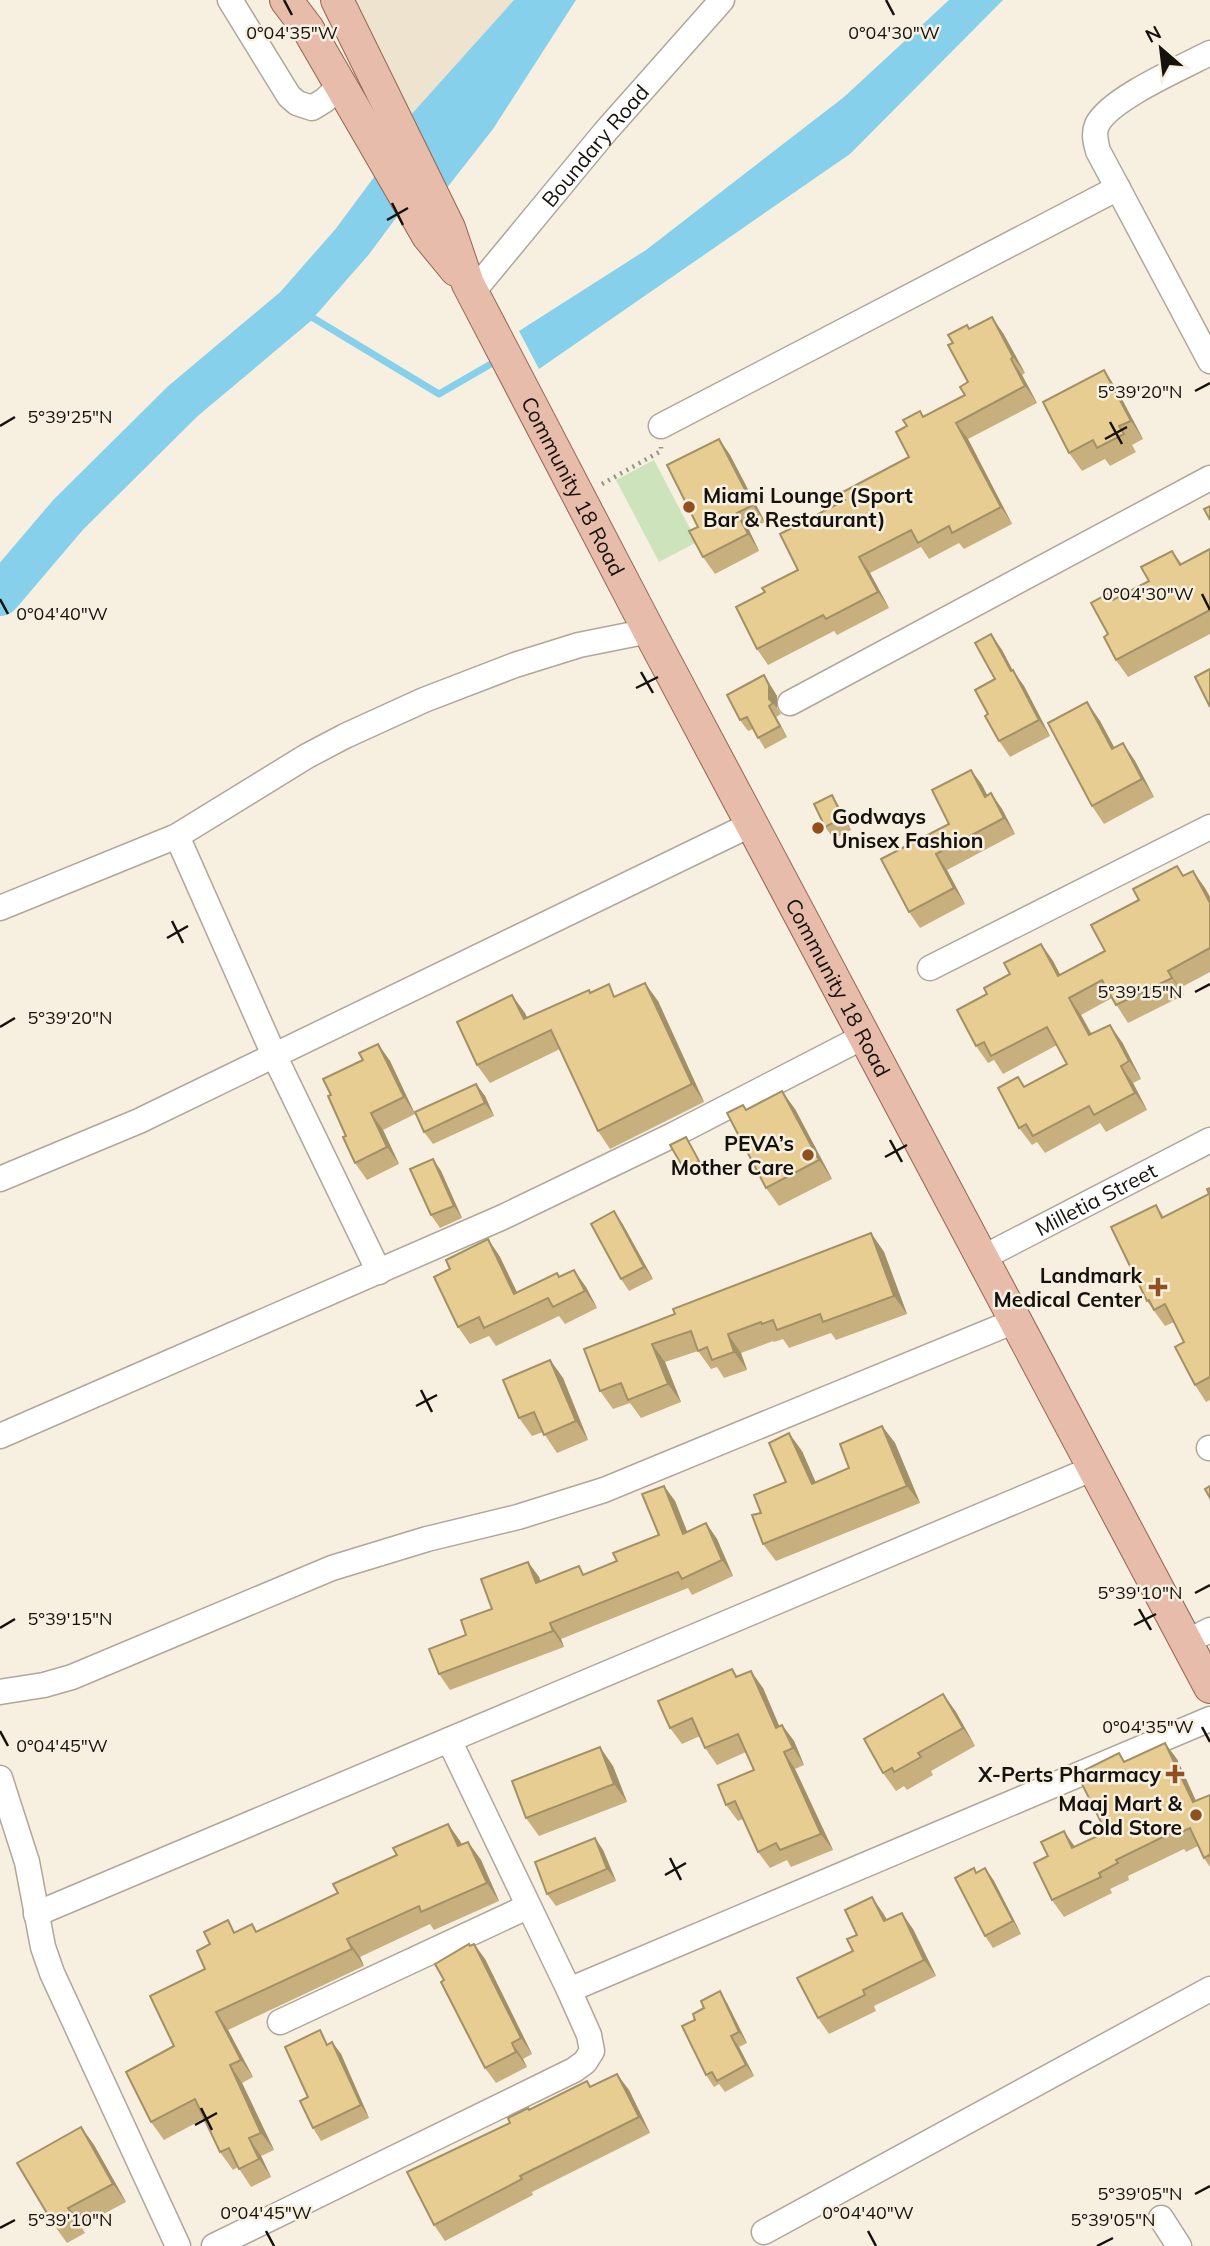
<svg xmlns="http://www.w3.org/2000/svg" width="1210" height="2246" font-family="Mulish,sans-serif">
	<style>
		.built { fill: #eee3ce }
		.green { fill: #cce3bc }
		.water { fill: #87d0eb }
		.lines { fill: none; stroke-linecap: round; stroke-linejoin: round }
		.stream { stroke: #87d0eb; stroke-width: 7 }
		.river { stroke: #87d0eb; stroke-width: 42 }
		.minor-casing { stroke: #aea79a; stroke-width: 27 }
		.major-casing { stroke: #94644f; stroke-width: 34 }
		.path { stroke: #979187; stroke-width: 4.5; stroke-dasharray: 2 5; stroke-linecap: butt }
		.minor { stroke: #fff; stroke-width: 24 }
		.major { stroke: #e8bcaa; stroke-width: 32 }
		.wall { fill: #c8b07e }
		.shaded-wall { fill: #a29066 }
		.building { fill: #e8cd92; stroke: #a29066; stroke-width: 2 }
		.ticks { fill: none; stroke: #15120d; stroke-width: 2.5 }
		.poi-dot { fill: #92501e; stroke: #f7f0e1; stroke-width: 2.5 }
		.labels { text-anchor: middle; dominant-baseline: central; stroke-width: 5; stroke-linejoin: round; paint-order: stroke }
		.street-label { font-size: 21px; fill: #15120d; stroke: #f7f0e1 }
		.poi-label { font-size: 21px; font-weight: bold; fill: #15120d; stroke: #f7f0e1; text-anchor: end }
		.ticks-label { font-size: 18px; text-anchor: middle; fill: #15120d; stroke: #f7f0e1; stroke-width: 5; stroke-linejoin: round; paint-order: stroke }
	</style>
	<rect width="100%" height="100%" fill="#f7f0e1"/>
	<polygon class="built" points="352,0 514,0 409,117"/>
	<polygon class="green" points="654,460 697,542 659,562 616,480"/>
	<g class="water">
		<polygon points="514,0 576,0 493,129 446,189 409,117"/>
		<polygon points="949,0 1003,0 850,154 539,369 519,331 646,250 844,97"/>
	</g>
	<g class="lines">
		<polyline class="stream" points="295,307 439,394 496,361"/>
		<polyline class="river" points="0,595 68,515 183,401 295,307 352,242 421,149"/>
		<g class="minor-casing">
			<g id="minor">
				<polyline points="230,0 289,96 297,103 312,108 325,100 341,84"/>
				<path d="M1210,53c-27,14 -101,46 -113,72 -4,9 -1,18 1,26l112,210"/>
				<path id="s1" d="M472,293l133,-161 117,-132"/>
				<polyline points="661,426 1118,188"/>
				<polyline points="790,703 1210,478"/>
				<polyline points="177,836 274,1055 379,1272"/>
				<polyline points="0,908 177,836 307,756 345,736 424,700 515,665 579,645 649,631"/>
				<polyline points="930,968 1210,827"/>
				<polyline points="0,1179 139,1121 752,824"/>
				<path id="s2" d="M982,1258l228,-118"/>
				<polyline points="0,1436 503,1217 673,1135 865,1036"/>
				<polyline points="1209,1448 1210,1448"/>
				<polyline points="1186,1642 1210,1630"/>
				<polyline points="0,1692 44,1685 72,1677 332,1568 427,1539 518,1517 604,1490 1015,1321"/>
				<polyline points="0,1778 27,1862 43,1947 52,1973 178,2246"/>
				<polyline points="36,1914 1094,1468"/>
				<polyline points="569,1990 1210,1719"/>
				<polyline points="280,2022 527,1907"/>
				<polyline points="1161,2218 1179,2246"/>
				<polyline points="764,2232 1210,1989"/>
				<polyline points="214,2246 574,2070 585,2062 592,2051 589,2035 569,1990 449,1740"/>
			</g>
		</g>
		<g class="major-casing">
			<g id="major">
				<polyline points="286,0 308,29 428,236 456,270"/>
				<path id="s3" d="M337,0l112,228 19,56 181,347 561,1056"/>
			</g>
		</g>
		<polyline class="path" points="602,484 661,451 661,447"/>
		<use href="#minor" class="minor"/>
		<use href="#major" class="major"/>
	</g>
	<g class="wall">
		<polygon points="970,329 1003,333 1025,373 1022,375 1037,403 968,439 1012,524 964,549 959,543 929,559 921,547 870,573 889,608 837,635 834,631 768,665 757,649 765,592 798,570 845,500 909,457 907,426 920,411 924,417 965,395 968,382 953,343"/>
		<polygon points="1116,388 1143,439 1132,445 1136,452 1110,466 1105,459 1082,471 1069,453"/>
		<polygon points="719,439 730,455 765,522 749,530 759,551 715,574 703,557 698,527"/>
		<polygon points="1210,549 1210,634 1128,677 1116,660 1108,634 1109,593 1114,599 1149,581 1172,551 1182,564"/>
		<polygon points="991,634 1002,650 1013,671 1024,686 1050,736 1010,757 999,741 988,714 995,679"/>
		<polygon points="764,675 777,696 777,708 781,714 776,717 787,737 765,749 753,729 748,731 740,720"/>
		<polygon points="1087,702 1100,721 1114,748 1123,743 1135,761 1154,797 1104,824 1092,806"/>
		<polygon points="971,770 982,785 987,795 991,793 1002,809 1015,834 947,870 965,904 920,928 909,912 949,824"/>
		<polygon points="832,795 840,808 851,830 834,839 825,827"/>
		<polygon points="1184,875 1205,888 1210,897 1210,972 1180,988 1184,995 1128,1023 1112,998 1081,1015 1092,1034 1122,1042 1141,1079 1133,1083 1147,1110 1106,1132 1100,1123 1045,1153 1037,1142 1032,1145 1019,1128 1018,1077 1025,1087 1067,1064 1057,1045 1003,1074 994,1060 988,1063 976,1046 1010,974 1041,944 1053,961 1060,975 1105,951 1139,900"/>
		<polygon points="589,990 590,993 658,1001 704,1102 610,1149 598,1131 560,1049 490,1083 477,1065 512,995 527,1017"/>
		<polygon points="378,1044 390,1061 415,1114 383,1130 399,1164 367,1180 355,1163 346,1136 331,1095"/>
		<polygon points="476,1084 485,1096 494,1116 433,1144 424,1132"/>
		<polygon points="795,1109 832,1179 779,1206 766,1188 747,1110"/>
		<polygon points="686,1137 703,1167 688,1175 684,1169"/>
		<polygon points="433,1159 441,1171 462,1218 440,1228 431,1215"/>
		<polygon points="1210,1188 1210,1400 1206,1402 1195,1385 1184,1342 1174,1322 1165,1326 1147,1301 1156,1205 1164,1217 1209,1194"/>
		<polygon points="622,1223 653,1279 629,1291 621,1279"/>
		<polygon points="871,1233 884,1252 907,1314 836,1340 831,1333 789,1348 783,1339 774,1342 773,1341 741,1353 747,1370 724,1378 717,1367 711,1369 698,1351 665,1362 681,1402 641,1418 630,1403 613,1409 600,1391 675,1314"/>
		<polygon points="488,1239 500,1257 517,1293 557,1273 560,1277 586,1287 597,1308 565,1324 559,1316 496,1346 489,1336 470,1344 458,1327 450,1269"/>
		<polygon points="550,1360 563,1378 588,1440 557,1453 543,1432 532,1436 519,1418"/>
		<polygon points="882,1426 895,1443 920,1503 776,1561 763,1544 761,1513 786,1482 802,1451 815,1482 849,1468"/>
		<polygon points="664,1486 675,1501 687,1532 706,1523 717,1539 733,1576 692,1595 688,1588 561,1639 564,1647 450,1690 439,1674 466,1635 492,1609 528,1562 539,1577 540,1581 585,1574 617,1561 659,1535"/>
		<polygon points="732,1669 738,1677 763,1688 779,1726 782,1725 794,1741 804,1765 795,1769 833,1850 791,1867 787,1860 770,1868 758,1852 743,1819 738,1821 726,1805 754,1770 746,1752 717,1765 705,1748 700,1736 682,1744 670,1728"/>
		<polygon points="943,1694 956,1712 975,1746 931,1771 933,1775 907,1790 904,1786 896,1791 883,1773"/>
		<polygon points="1177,1759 1196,1801 1210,1795 1210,1867 1204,1858 1198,1846 1186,1852 1184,1849 1128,1876 1129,1880 1110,1889 1112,1893 1064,1917 1052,1900 1075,1847 1106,1832 1125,1762"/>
		<polygon points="613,1766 627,1802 539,1836 526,1818"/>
		<polygon points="448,1824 462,1844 468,1842 481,1860 499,1901 434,1930 430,1924 360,1957 364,1966 228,2030 253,2077 242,2083 274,2150 261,2156 271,2177 251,2187 238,2167 233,2170 220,2152 205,2118 164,2140 151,2122 174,2046 205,1969 236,1932 258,1932 338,1893"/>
		<polygon points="595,1838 603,1850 616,1881 556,1906 547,1894"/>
		<polygon points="985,1868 994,1881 1021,1934 993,1948 985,1936 977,1873"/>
		<polygon points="883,1913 887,1920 913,1929 936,1976 874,2006 876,2011 829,2034 818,2018 853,1951 857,1935"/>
		<polygon points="474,1944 485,1959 532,2054 523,2059 527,2067 496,2083 485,2068 444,1980 470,1946"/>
		<polygon points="727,2003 747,2043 739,2047 754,2076 725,2092 719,2084 714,2087 706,2075"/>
		<polygon points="332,2042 341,2054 369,2118 321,2141 313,2128 308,2097 330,2044"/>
		<polygon points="587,2081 591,2087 629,2090 650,2133 532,2192 533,2195 445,2241 434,2225 510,2123 529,2110"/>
		<polygon points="81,2127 94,2145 126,2202 81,2226 85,2233 67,2243 54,2225"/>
	</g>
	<g class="shaded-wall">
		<polygon points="992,317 1003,333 1025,373 1013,357"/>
		<polygon points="1011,359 1022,375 1037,403 1025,386"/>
		<polygon points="1104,370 1116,388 1143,439 1131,421"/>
		<polygon points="956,423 968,439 1012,524 1001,507"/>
		<polygon points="719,439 730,455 765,522 753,505"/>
		<polygon points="737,513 749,530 759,551 748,534"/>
		<polygon points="859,557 870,573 889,608 878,592"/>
		<polygon points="991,634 1002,650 1013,671 1024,686 1050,736 1039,720 1011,671"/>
		<polygon points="764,675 777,696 777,708 769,699"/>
		<polygon points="1087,702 1100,721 1125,767 1112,749"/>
		<polygon points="769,706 776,717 787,737 780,726"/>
		<polygon points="1123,743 1135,761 1154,797 1142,779"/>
		<polygon points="971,770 982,785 996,812 985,797"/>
		<polygon points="991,793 1002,809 1015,834 1004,818"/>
		<polygon points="832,795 840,808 851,830 843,818"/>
		<polygon points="936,854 947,870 965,904 954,888"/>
		<polygon points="1193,871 1205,888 1210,897 1210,903"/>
		<polygon points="1041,944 1053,961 1070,993 1058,976"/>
		<polygon points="1168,971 1180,988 1184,995 1172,978"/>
		<polygon points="645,983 658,1001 704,1102 692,1084"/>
		<polygon points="512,995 525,1013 536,1037 524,1019"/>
		<polygon points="1069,998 1081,1015 1101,1053 1089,1035"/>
		<polygon points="1110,1025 1122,1042 1141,1079 1129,1061"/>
		<polygon points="378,1044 390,1061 415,1114 404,1097"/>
		<polygon points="1121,1066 1133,1083 1147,1110 1135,1093"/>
		<polygon points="476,1084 485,1096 494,1116 485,1103"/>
		<polygon points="782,1091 795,1109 832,1179 819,1160"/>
		<polygon points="371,1113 383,1130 399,1164 387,1147"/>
		<polygon points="433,1159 441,1171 462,1218 454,1206"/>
		<polygon points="614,1211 622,1223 653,1279 644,1267"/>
		<polygon points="871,1233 884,1252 907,1314 894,1296"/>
		<polygon points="488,1239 500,1257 526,1311 514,1294"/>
		<polygon points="574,1270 586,1287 597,1308 585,1291"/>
		<polygon points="728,1334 741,1353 747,1370 734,1352"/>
		<polygon points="652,1344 665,1362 681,1402 668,1384"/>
		<polygon points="550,1360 563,1378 588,1440 576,1421"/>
		<polygon points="882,1426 895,1443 920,1503 907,1486"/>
		<polygon points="789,1433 802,1451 824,1501 812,1484"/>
		<polygon points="664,1486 675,1501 694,1549 683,1534"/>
		<polygon points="706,1523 717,1539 733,1576 722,1560"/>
		<polygon points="528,1562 539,1577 546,1599 536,1583"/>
		<polygon points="550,1623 561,1639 564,1647 553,1631"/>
		<polygon points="751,1671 763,1688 787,1744 776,1728"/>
		<polygon points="943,1694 956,1712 975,1746 963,1728"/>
		<polygon points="782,1725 794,1741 804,1765 793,1748"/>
		<polygon points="1165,1743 1177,1759 1204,1819 1193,1802"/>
		<polygon points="600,1747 613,1766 627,1802 614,1784"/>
		<polygon points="784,1752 795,1769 833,1850 821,1834"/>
		<polygon points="448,1824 460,1841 471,1864 458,1846"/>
		<polygon points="1064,1831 1075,1847 1072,1848"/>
		<polygon points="595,1838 603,1850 616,1881 607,1869"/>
		<polygon points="468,1842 481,1860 499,1901 487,1883"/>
		<polygon points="985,1868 994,1881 1021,1934 1013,1921"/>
		<polygon points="872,1897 883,1913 896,1937 884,1921"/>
		<polygon points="902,1913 913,1929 936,1976 924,1960"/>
		<polygon points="347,1939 360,1957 364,1966 352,1949"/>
		<polygon points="474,1944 485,1959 532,2054 521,2038"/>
		<polygon points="720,1991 727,2003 747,2043 739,2032"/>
		<polygon points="216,2012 228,2030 253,2077 241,2060"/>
		<polygon points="731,2036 739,2047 754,2076 746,2065"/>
		<polygon points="332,2042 341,2054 369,2118 361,2105"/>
		<polygon points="512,2043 523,2059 527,2067 516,2052"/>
		<polygon points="230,2065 242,2083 274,2150 261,2133"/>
		<polygon points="617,2074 629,2090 650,2133 639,2117"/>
		<polygon points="81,2127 94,2145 126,2202 113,2184"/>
		<polygon points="249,2138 261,2156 271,2177 259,2159"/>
	</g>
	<g class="building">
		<polygon points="992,317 1013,357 1011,359 1025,386 956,423 1001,507 952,533 949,526 918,543 911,530 859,557 878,592 826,619 823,615 757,649 736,607 765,592 762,588 798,570 780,534 845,500 841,493 909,457 896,432 907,426 903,420 920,411 923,417 965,395 960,387 968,382 948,345 953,343 948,335 967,325 969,329"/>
		<polygon points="1104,370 1131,421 1119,426 1124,434 1097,448 1093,440 1069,453 1043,402"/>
		<polygon points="719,439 753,505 737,513 748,534 703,557 689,531 698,527 667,465"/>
		<polygon points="1210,506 1210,520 1204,509"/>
		<polygon points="1210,549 1210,610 1116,660 1104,637 1108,634 1091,603 1109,593 1113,600 1149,581 1141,567 1172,551 1180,565"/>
		<polygon points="991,634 1011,671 1013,670 1039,720 999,741 985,716 988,714 975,690 995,679 975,643"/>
		<polygon points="1210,669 1210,707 1195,677"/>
		<polygon points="764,675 769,685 769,699 773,703 769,706 780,726 758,738 747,717 740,720 727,695"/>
		<polygon points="1087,702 1112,749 1123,743 1142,779 1092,806 1048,723"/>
		<polygon points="971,770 985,797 991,793 1004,818 936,854 954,888 909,912 881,859 949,824 932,790"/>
		<polygon points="832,795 843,818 825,827 814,804"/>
		<polygon points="1177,866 1183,876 1193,871 1210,903 1210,948 1168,971 1172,978 1116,1005 1102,980 1069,998 1089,1035 1110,1025 1129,1061 1121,1066 1135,1093 1094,1115 1089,1106 1033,1136 1026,1124 1019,1128 998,1088 1018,1077 1024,1087 1067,1064 1047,1027 991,1056 984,1042 976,1046 957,1010 987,994 984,988 1010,974 1004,963 1041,944 1058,976 1105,951 1091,925 1139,900 1133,889"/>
		<polygon points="645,983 692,1084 598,1131 551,1030 477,1065 457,1022 512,995 524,1019 589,990 590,993 609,984 614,997"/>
		<polygon points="378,1044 404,1097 371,1113 387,1147 355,1163 343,1137 346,1136 328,1096 331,1095 323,1079 363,1060 359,1053"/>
		<polygon points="476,1084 485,1103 424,1132 415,1112"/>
		<polygon points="782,1091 819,1160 766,1188 727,1113 743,1105 746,1110"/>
		<polygon points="686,1137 699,1161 684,1169 670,1145"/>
		<polygon points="433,1159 454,1206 431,1215 410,1169"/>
		<polygon points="1210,1188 1210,1377 1195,1385 1175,1347 1184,1342 1165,1304 1154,1310 1149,1300 1147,1301 1111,1227 1156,1205 1162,1218 1209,1194 1207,1189"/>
		<polygon points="614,1211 644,1267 621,1279 591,1224"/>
		<polygon points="871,1233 894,1296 823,1322 820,1314 777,1330 773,1320 762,1324 761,1322 728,1334 734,1352 712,1360 707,1347 698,1351 691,1331 652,1344 668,1384 628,1400 621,1383 600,1391 584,1349 675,1314 673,1309"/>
		<polygon points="488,1239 514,1294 557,1273 559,1277 574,1270 585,1291 553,1307 548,1298 484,1328 479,1317 458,1327 434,1277 450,1269 446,1260"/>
		<polygon points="550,1360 576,1421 544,1435 534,1412 519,1418 503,1380"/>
		<polygon points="882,1426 907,1486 763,1544 752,1515 761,1513 754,1495 786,1482 769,1443 789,1433 812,1484 849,1468 840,1444"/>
		<polygon points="664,1486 683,1534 706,1523 722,1560 682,1579 678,1572 550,1623 553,1631 439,1674 429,1649 466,1635 461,1620 492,1609 481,1579 528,1562 536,1583 579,1566 583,1575 617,1561 613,1553 659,1535 642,1494"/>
		<polygon points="1210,1486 1210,1498 1205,1489"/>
		<polygon points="732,1669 736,1677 751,1671 776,1728 782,1725 793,1748 784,1752 821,1834 780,1850 776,1843 758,1852 735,1801 726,1805 718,1785 754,1770 738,1734 705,1748 692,1718 670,1728 658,1701"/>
		<polygon points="943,1694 963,1728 918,1753 921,1757 894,1772 892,1768 883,1773 864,1739"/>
		<polygon points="1165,1743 1193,1802 1210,1795 1210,1857 1209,1855 1204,1858 1190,1828 1175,1835 1173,1832 1116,1860 1118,1863 1099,1873 1101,1877 1052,1900 1034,1863 1048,1856 1041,1842 1064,1831 1072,1848 1106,1832 1077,1774 1119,1753 1124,1762"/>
		<polygon points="600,1747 614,1784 526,1818 512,1781"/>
		<polygon points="448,1824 458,1846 468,1842 487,1883 421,1912 419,1906 347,1939 352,1949 216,2012 241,2060 230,2065 261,2133 249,2138 259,2159 239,2169 229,2148 220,2152 195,2099 151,2122 126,2072 174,2046 150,1996 205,1969 197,1951 210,1944 204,1932 228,1920 234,1933 252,1924 256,1932 338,1893 333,1884 397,1855 393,1848"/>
		<polygon points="595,1838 607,1869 547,1894 535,1862"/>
		<polygon points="974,1868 976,1873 985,1868 1013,1921 985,1936 955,1878"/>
		<polygon points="872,1897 884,1921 902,1913 924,1960 863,1990 865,1995 818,2018 797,1978 853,1951 847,1939 857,1935 845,1910"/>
		<polygon points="469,1944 470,1946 474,1944 521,2038 512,2043 516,2052 485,2068 441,1982 444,1980 435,1964"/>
		<polygon points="720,1991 739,2032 731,2036 746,2065 717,2081 712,2072 706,2075 682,2026 695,2020 693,2014 704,2008 701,2001"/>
		<polygon points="320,2030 327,2045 332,2042 361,2105 313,2128 300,2101 308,2097 285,2047"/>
		<polygon points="617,2074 639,2117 520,2176 522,2179 434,2225 407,2172 510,2123 508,2118 528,2108 529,2110 587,2081 590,2087"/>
		<polygon points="81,2127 113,2184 68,2208 73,2215 54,2225 17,2163"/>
	</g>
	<path class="ticks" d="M284,0l8,15M886,0l8,15M392,203l11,22M387,220l21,-12M1195,391l15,-8M1110,422l12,22M0,426l15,-9M1105,439l22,-12M1202,594l8,16M0,599l8,15M641,672l12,21M636,688l22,-11M172,921l11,22M167,938l21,-12M1195,992l15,-8M0,1027l15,-9M890,1140l12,22M885,1157l22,-12M421,1390l11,22M416,1406l21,-11M1195,1593l15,-8M1139,1609l12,21M1134,1625l22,-11M0,1628l15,-9M1202,1727l8,15M0,1731l8,15M670,1858l11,22M665,1875l21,-12M201,2108l11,22M195,2125l22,-12M1195,2194l15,-8M0,2228l15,-8M266,2231l8,15M868,2231l8,15M1097,2246l16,-8"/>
	<g class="poi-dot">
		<circle cx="689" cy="507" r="7"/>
		<circle cx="818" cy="828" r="7"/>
		<circle cx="808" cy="1155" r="7"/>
		<path d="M1154.5 1276.5h7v7h7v7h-7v7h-7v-7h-7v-7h7z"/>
		<path d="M1171.5 1763.5h7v7h7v7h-7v7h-7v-7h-7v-7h7z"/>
		<circle cx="1196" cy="1815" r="7"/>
	</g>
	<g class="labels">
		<g class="street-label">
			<text stroke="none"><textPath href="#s1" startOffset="192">Boundary Road</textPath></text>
			<text stroke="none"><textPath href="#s3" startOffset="541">Community 18 Road</textPath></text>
			<text stroke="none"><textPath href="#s3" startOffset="1108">Community 18 Road</textPath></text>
			<text stroke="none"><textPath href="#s2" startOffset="128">Milletia Street</textPath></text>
		</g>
		<g class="poi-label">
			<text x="703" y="495" text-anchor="start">Miami Lounge (Sport<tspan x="703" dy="24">Bar &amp; Restaurant)</tspan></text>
			<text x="832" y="816" text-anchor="start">Godways<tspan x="832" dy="24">Unisex Fashion</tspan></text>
			<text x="794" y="1143">PEVA’s<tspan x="794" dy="24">Mother Care</tspan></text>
			<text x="1142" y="1275">Landmark<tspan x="1142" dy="24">Medical Center</tspan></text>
			<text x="1161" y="1774">X-Perts Pharmacy</text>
			<text x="1182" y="1803">Maaj Mart &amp;<tspan x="1182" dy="24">Cold Store</tspan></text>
		</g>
	</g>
	<g class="ticks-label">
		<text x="292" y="39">0°04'35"W</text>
		<text x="894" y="39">0°04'30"W</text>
		<text x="1140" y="398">5°39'20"N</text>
		<text x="70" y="423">5°39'25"N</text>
		<text x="1148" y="600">0°04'30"W</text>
		<text x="62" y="620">0°04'40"W</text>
		<text x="1140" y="998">5°39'15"N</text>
		<text x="70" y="1024">5°39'20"N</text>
		<text x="1140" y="1599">5°39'10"N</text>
		<text x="70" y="1625">5°39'15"N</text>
		<text x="1148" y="1733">0°04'35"W</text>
		<text x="62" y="1752">0°04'45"W</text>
		<text x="1140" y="2200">5°39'05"N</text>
		<text x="266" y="2219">0°04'45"W</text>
		<text x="868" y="2219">0°04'40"W</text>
		<text x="70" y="2226">5°39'10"N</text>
		<text x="1113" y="2226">5°39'05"N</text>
	</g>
	<g transform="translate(1161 49) rotate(332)" stroke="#f7f0e1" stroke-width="5" paint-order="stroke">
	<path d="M0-5L12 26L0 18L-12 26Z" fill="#15120d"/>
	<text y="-10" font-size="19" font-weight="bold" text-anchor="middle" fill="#15120d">N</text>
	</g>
</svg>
